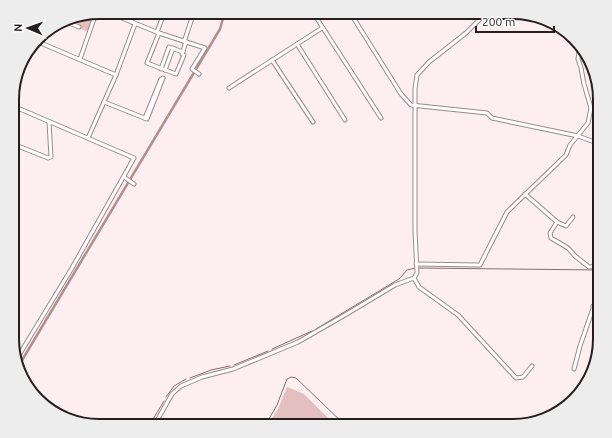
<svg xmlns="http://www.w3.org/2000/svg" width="612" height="438" font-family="Ubuntu,sans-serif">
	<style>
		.green { fill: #e3bfc0 }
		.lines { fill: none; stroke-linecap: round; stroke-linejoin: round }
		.stream { stroke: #896d6e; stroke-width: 1 }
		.canal { stroke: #b38e8f; stroke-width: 2.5 }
		.minor-casing { stroke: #9b8b8b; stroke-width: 5 }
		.minor { stroke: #fff; stroke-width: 3 }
		.rim { fill: none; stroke: #261f20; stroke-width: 2 }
	</style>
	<rect width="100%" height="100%" fill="#fdefef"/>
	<g class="green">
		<polygon points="94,16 89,32 81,29 81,26 67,19 71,17"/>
		<polygon points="287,387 304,394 336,426 267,426 278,409"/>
	</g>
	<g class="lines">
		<g class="stream">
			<polyline points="418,268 600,270"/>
			<polyline points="316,329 399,279 407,270 415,268"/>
			<polyline points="272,349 312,331"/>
			<polyline points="234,365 268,351"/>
			<polyline points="190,378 211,370 230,366"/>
			<polyline points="166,397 174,386 186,379"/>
			<polyline points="149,426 164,401"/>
			<polyline points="265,426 277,405 287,379 291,377 296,378 346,426"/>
		</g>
		<polyline class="canal" points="18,367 220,29 224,15"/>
		<g class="minor-casing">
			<g id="minor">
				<polyline points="314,14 381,118"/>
				<polyline points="351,14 401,94 411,105 487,113 492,118 578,136 600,144"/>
				<polyline points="117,16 159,33 205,48 192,69 199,74"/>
				<polyline points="64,21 79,27"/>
				<polyline points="131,22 133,16"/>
				<polyline points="157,32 163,16"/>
				<polyline points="159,33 147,63 176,74 184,55 182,54 186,42"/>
				<polyline points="36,41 116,75"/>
				<polyline points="184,42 193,15"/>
				<polyline points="297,44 345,120"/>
				<polyline points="80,59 95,16"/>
				<polyline points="272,60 313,122"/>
				<polyline points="161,69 169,47 183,52"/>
				<polyline points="165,70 173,48"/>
				<polyline points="229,88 322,28"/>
				<polyline points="104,102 147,119 163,78"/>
				<polyline points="13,106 134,158 72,268 16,360"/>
				<polyline points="591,108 600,110"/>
				<polyline points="145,118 161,79"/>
				<polyline points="88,138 116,75 135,24"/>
				<polyline points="13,144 48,158 51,157 49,122"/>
				<polyline points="124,177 134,184"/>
				<polyline points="525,194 557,222 566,226 573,217"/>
				<polyline points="557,222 550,233 551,238 568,248 575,256 589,267 600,266"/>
				<polyline points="416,264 480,265 507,212 566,155 570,145 588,123 591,108 584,84 581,68 578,59 580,47"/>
				<polyline points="414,278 417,273 415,231 415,89 417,75 429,62 466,33 486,13"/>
				<polyline points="414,278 419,287 458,315 516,378 523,377 532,366"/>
				<polyline points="593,306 600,309"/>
				<polyline points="574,369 580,346 600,288"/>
				<polyline points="154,426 172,394 181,386 202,377 233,369 298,342 345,315 395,285 414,278"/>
			</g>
		</g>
		<use href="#minor" class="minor"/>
	</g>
	<path d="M0 0H612V438H0ZM99 19H513A80 80 0 0 1 593 99V339A80 80 0 0 1 513 419H99A80 80 0 0 1 19 339V99A80 80 0 0 1 99 19Z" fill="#eeeded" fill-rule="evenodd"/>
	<path class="rim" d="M99 19H513A80 80 0 0 1 593 99V339A80 80 0 0 1 513 419H99A80 80 0 0 1 19 339V99A80 80 0 0 1 99 19Z"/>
	<g transform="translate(28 28) rotate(272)" stroke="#ffffff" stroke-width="3" paint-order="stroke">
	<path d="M0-3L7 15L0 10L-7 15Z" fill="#261f20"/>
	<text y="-6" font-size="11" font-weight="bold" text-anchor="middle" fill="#261f20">N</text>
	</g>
	<path d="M476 26v6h78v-6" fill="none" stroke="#261f20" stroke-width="2"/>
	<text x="482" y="26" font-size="12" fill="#261f20" stroke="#ffffff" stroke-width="3" paint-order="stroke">200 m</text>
</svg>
